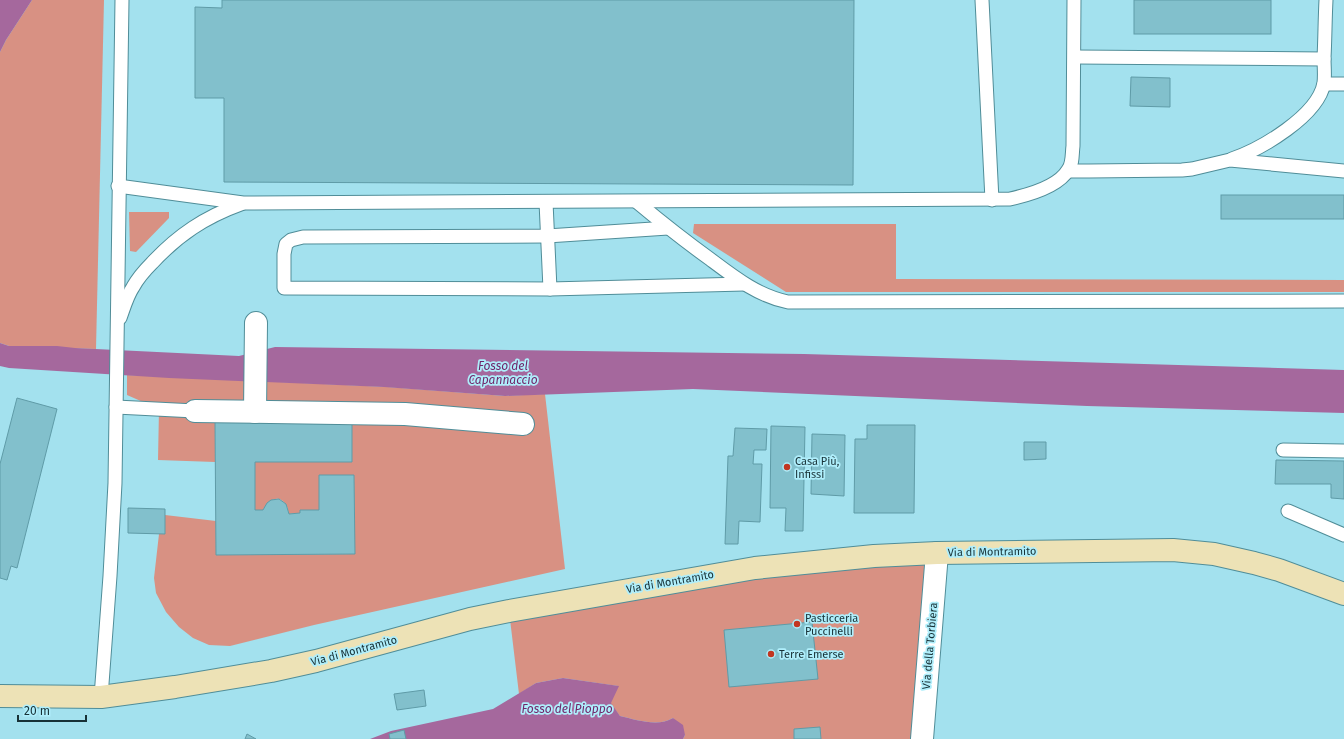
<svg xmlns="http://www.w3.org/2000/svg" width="1344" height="739" font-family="'Fira Sans',sans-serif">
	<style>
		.green { fill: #d89183 }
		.water { fill: #a5689d }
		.building { fill: #82c0cc; stroke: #5f9ba7 }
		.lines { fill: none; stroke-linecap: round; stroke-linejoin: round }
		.lane-casing { stroke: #508d98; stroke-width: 15 }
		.street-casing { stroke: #508d98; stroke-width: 24 }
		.secondary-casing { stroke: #508d98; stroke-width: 24 }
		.lane { stroke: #fff; stroke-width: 13 }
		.street { stroke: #fff; stroke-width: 22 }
		.secondary { stroke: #ede2b6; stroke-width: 22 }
		.poi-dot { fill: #c23621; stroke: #afeefb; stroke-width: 1.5 }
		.labels { text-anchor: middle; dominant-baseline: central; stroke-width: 3.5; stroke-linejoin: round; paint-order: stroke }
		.poi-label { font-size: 11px; fill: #173136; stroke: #afeefb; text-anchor: start }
		.street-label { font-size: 11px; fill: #173136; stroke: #afeefb }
		.water-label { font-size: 12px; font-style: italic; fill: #702569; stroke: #afeefb }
	</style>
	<rect width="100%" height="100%" fill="#a3e1ee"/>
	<g class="green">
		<polygon points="32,0 104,0 96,349 9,346 0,343 0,52 6,40"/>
		<polygon points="129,212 169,212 169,218 136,252 130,251"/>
		<polygon points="694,224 896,224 896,279 1344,280 1344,292 786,292 693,233"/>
		<path d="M127,375l261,12 117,9 40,-2 20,175 -251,56 -84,21 -21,-1 -16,-7 -14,-11 -13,-15 -10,-19 -2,-15 5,-44 6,-19 51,6v34l138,-1v-79h-35v35h-19v3l-11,1c-1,-2 -1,-7 -3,-9 -7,-12 -18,-5 -23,5h-8v-48h97v-42l-137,1v41l-57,-2 1,-51 -32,-14z"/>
		<path d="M937,553l-15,186h-239l2,-4 -12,-17c-15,9 -36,2 -53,-2l-10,-13 8,-17 -55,-8 -27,5 -17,11 -10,-83z"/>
	</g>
	<g class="water">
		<polygon points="0,0 32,0 6,40 0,52"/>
		<polygon points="0,343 9,346 57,346 75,348 239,356 275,347 804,354 1344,370 1344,413 1087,406 693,389 505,396 384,387 169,378 9,368 0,366"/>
		<path d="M563,678l56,8 -8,17 9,13c17,4 38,11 53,2l10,7 2,10 -2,4h-313l21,-8 102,-22 43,-26z"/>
	</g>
	<g class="building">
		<polygon points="222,0 854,0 853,185 224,182 224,98 195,98 195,7 222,8"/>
		<rect x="1134" y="0" width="137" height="34"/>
		<polygon points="1131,77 1170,78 1170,107 1130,106"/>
		<rect x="1221" y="195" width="123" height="24"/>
		<polygon points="17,398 57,409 17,568 11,566 7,580 0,578 0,464"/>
		<polygon points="352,420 352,462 255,462 255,510 263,510 267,503 271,500 279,499 286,504 289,514 300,513 300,510 319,510 319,475 354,475 355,554 216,555 215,421"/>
		<polygon points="867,425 915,425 914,513 854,513 855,439 867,439"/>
		<polygon points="771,426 805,427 803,531 785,531 786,508 770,508"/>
		<polygon points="735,428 767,429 766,450 754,450 753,464 762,464 760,522 739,521 738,544 725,544 728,456 733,456"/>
		<polygon points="812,434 845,435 844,496 811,494"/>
		<polygon points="1024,442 1046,442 1046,459 1024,460"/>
		<polygon points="1276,460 1344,461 1344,499 1331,498 1331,484 1275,484"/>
		<polygon points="128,508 165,509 165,534 128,533"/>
		<polygon points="812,622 818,679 729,687 724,630"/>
		<polygon points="424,690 426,706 397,710 394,694"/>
		<polygon points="820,727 821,739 794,739 794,729"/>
		<polygon points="404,730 406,739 390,739 389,734"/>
		<polygon points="247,734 256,739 245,739"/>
	</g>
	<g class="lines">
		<g class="lane-casing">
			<g id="lane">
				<polyline points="982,0 992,200"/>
				<polyline points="1075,57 1324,59"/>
				<polyline points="1324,84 1344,84"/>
				<path d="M1232,159c29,-10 86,-43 92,-76 1,-8 0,-17 0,-25 1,-19 1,-39 2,-58"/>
				<polyline points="1068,171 1089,171 1182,170 1192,169 1230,160 1344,171"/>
				<path d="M118,186l125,17 767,-4c18,-4 48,-12 58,-29 5,-6 4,-17 5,-24l1,-146"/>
				<polyline points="546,202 550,289"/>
				<path d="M637,202c24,20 48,39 73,57 24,18 48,37 78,43l556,-1"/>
				<polyline points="668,228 547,236 303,237 291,240 286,244 284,254 284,288 550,289 744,284"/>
				<path d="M120,318c4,-11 7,-22 13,-31 5,-9 12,-17 19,-24 26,-28 53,-46 89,-59"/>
				<polyline points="116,407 195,411"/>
				<polyline points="1283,450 1344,451"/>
				<polyline points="1288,511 1344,535"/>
				<polyline points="101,697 110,576 115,483 122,0"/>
			</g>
		</g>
		<g class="street-casing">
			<g id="street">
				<polyline points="195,411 405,414 523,424"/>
				<polyline points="255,412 256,323"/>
				<polyline points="922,739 937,553"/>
			</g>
		</g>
		<g class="secondary-casing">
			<polyline id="secondary" points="0,696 101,697 175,687 271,671 316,661 470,619 509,611 755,568 874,556 937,553 1173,550 1214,554 1254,563 1279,570 1344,594"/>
		</g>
		<use href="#lane" class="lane"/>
		<use href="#street" class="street"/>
		<use href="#secondary" class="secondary"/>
	</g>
	<g class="poi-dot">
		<circle cx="787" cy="467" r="4"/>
		<circle cx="797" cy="624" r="4"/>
		<circle cx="771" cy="654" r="4"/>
	</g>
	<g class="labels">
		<g class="poi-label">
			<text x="795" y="461">Casa Più,<tspan x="795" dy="13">Infissi</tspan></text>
			<text x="805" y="618">Pasticceria<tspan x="805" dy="13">Puccinelli</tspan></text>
			<text x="779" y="654">Terre Emerse</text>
		</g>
		<g class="street-label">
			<text transform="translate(992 552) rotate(-1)">Via di Montramito</text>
			<text transform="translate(670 582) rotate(-10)">Via di Montramito</text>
			<text transform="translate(930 646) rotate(-85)">Via della Torbiera</text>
			<text transform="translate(354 651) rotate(-15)">Via di Montramito</text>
		</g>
		<g class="water-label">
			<text x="503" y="366">Fosso del<tspan x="503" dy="14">Capannaccio</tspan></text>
			<text x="567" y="709">Fosso del Pioppo</text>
		</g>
	</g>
	<path d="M18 715v6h68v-6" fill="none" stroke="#173136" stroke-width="2"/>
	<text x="24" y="715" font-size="12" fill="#173136" stroke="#afeefb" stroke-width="3" paint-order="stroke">20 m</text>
</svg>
